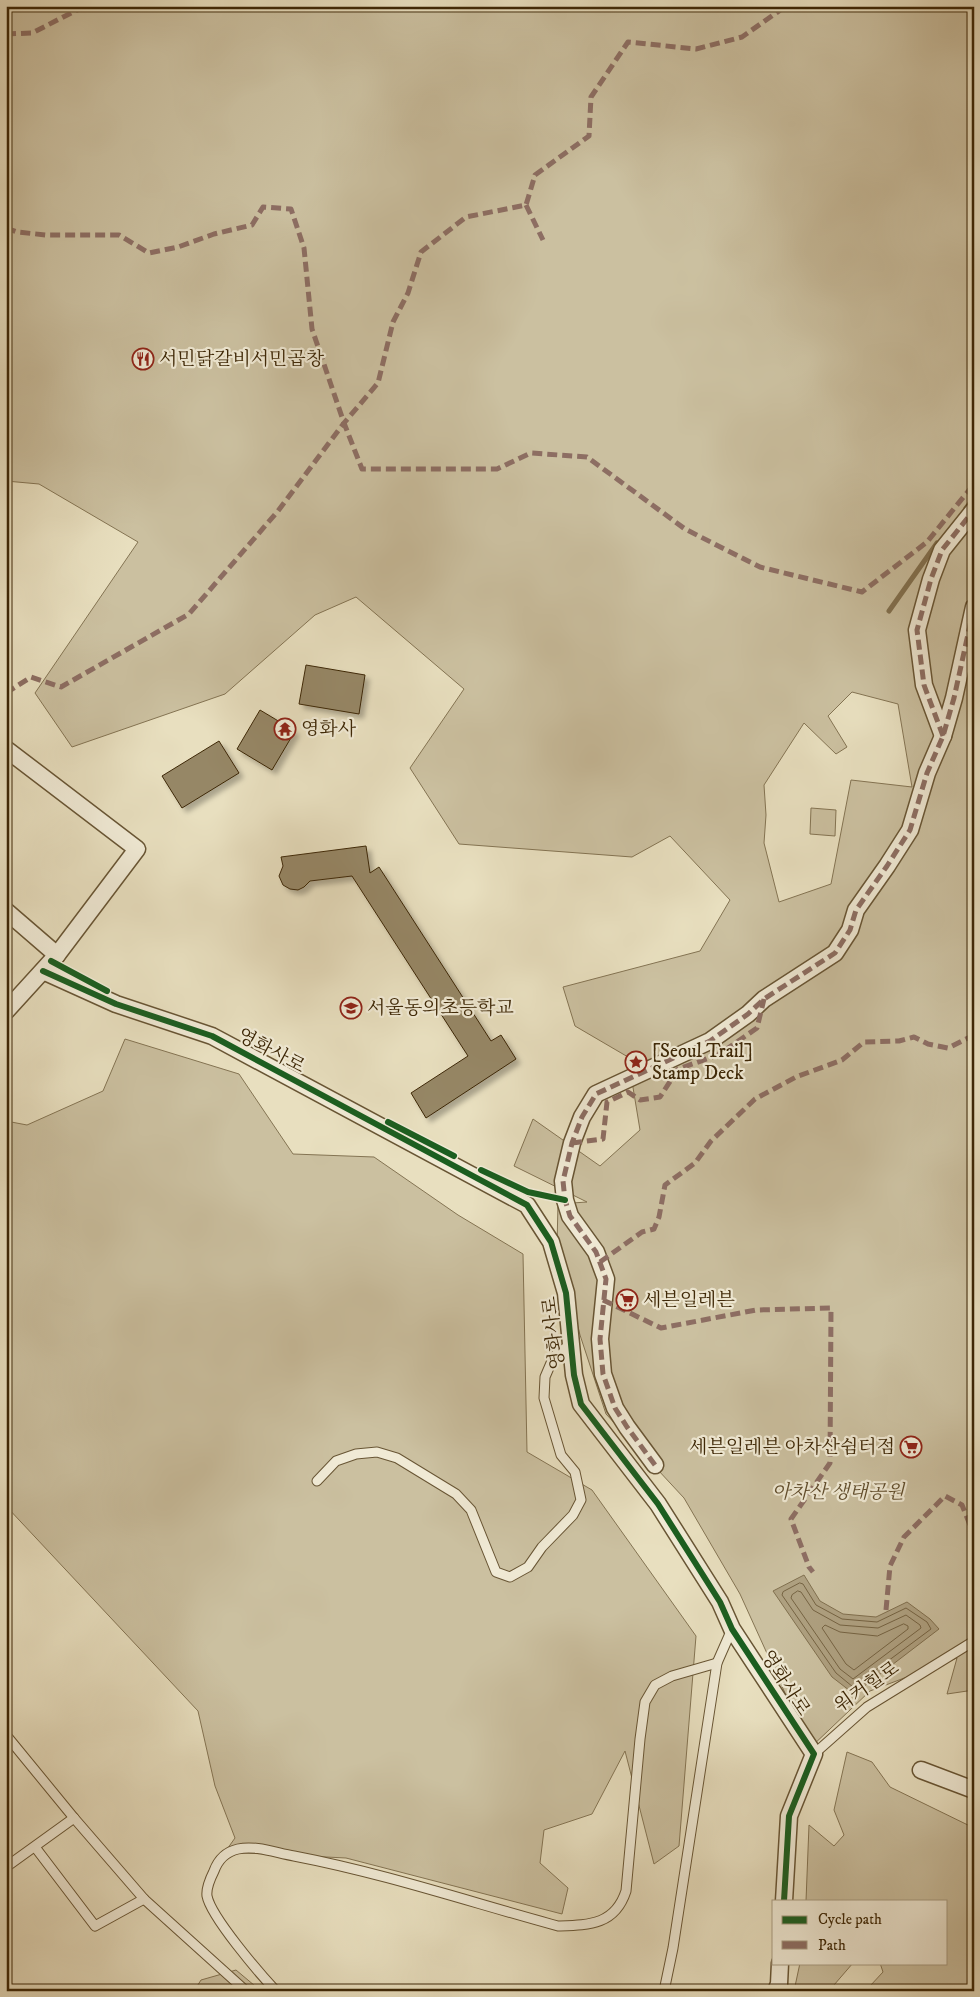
<svg xmlns="http://www.w3.org/2000/svg" width="980" height="1997" font-family="'IM FELL DW Pica','Noto Serif KR',serif">
	<style>
		.green { fill: #cbc0a0; stroke: #847453; fill-rule: evenodd }
		.water { fill: #aea080; stroke: #81704f }
		.lines { fill: none; stroke-linecap: round; stroke-linejoin: round }
		.shore { stroke: #766443; stroke-width: 1 }
		.stream { stroke: #81704f; stroke-width: 5 }
		.building { fill: #968766; stroke: #3d2706; filter: url(#shadow) }
		.lane-casing { stroke: #685534; stroke-width: 11 }
		.street-casing { stroke: #685534; stroke-width: 19 }
		.lane { stroke: #f0ead5; stroke-width: 9 }
		.street { stroke: #f0ead5; stroke-width: 16 }
		.quiet { stroke: #8d6e63; stroke-width: 5; stroke-dasharray: 10 5; stroke-linecap: butt }
		.cycleway-casing { stroke: #f0ead5; stroke-width: 9 }
		.cycleway { stroke: #1b5e20; stroke-width: 6 }
		.labels { text-anchor: middle; dominant-baseline: central; stroke-width: 4.5; stroke-linejoin: round; paint-order: stroke }
		.poi-label { font-size: 19px; fill: #3d2706; stroke: #f0ead5; text-anchor: start }
		.street-label { font-size: 19px; fill: #3d2706; stroke: #f0ead5 }
		.park-label { font-size: 19px; font-style: italic; fill: #604d2c; stroke: #f0ead5 }
	</style>
	<defs>
		<filter id="shadow"><feDropShadow dx="4.5" dy="4.5" stdDeviation="2.5" flood-color="#0004"/></filter>
	</defs>
	<rect width="100%" height="100%" fill="#e8dfbf"/>
	<filter id="stains"><feTurbulence type="fractalNoise" baseFrequency=".004" numOctaves="4"/><feColorMatrix values="0 0 0 0 .2 0 0 0 0 .09 0 0 0 0 .02 0 0 0 .5 -.17"/></filter>
	<radialGradient id="worn" r=".72"><stop offset=".6" stop-color="#630" stop-opacity="0"/><stop offset="1" stop-color="#630" stop-opacity=".3"/></radialGradient>
	<g class="green">
		<path d="M6,6h968v1684l-27,4 10,-36 -87,33 -60,57 -70,-154 -56,-96 -78,-84 -26,-79 -23,-90 1,-41 29,-2 -73,-36 19,-47 67,47 40,-36 -12,-73 -53,-31 -12,-39 137,-36 30,-51 -60,-64 -38,21 -173,-13 -49,-76 54,-79 -108,-92 -41,18 -90,79 -153,53 -37,-54 103,-151 -99,-58 -33,-3zM852,692l46,12 14,83 -61,-7 -20,104 -52,18 -15,-59 2,-28 -2,-30 40,-62 32,31 11,-7 -19,-31z"/>
		<polygon points="811,808 836,810 835,836 810,834"/>
		<polygon points="125,1039 239,1074 293,1154 374,1157 458,1215 523,1254 527,1452 592,1490 696,1636 679,1846 654,1864 625,1751 592,1814 544,1830 540,1863 568,1888 562,1914 346,1858 225,1852 235,1838 215,1786 198,1711 6,1506 6,1121 27,1125 103,1091"/>
		<polygon points="847,1752 872,1762 890,1787 974,1828 974,1991 871,1991 870,1986 883,1972 880,1963 946,1963 946,1901 806,1901 809,1825 834,1846 844,1835 834,1810"/>
		<polygon points="800,1963 853,1963 834,1985 832,1991 794,1991"/>
		<polygon points="236,1970 261,1991 194,1991 201,1980"/>
	</g>
	<polygon class="water" points="804,1575 820,1601 843,1614 876,1617 907,1602 930,1619 939,1629 854,1694 832,1677 773,1591"/>
	<g class="lines">
		<g class="shore">
			<polygon points="800,1583 803,1584 816,1605 842,1619 877,1622 906,1608 927,1622 931,1629 853,1687 836,1673 782,1595 783,1592"/>
			<polygon points="798,1591 801,1592 813,1610 840,1625 878,1628 906,1615 920,1625 921,1628 853,1679 840,1669 791,1598 792,1595"/>
			<polygon points="904,1624 908,1626 908,1629 854,1670 846,1664 822,1628 825,1625 840,1632 877,1636"/>
		</g>
		<g class="stream">
			<polyline points="966,508 974,498"/>
			<polyline points="889,611 937,543"/>
		</g>
	</g>
	<g class="building">
		<polygon points="306,665 365,675 359,714 299,704"/>
		<polygon points="260,710 295,731 272,770 237,749"/>
		<polygon points="219,741 239,773 182,808 162,776"/>
		<polygon points="366,846 370,873 379,867 491,1041 501,1035 516,1059 426,1118 411,1093 468,1056 352,876 310,881 304,887 298,890 290,889 283,885 279,876 283,866 281,857"/>
	</g>
	<g class="lines">
		<g class="lane-casing">
			<g id="lane">
				<polyline points="317,1481 336,1461 356,1454 377,1452 397,1458 456,1494 471,1510 496,1572 510,1577 528,1567 542,1547 573,1515 581,1500 575,1472 561,1455 544,1398 545,1377 554,1356 571,1344"/>
				<polyline points="6,1735 74,1818 144,1899 246,1991"/>
				<polyline points="814,1754 867,1707 974,1641"/>
				<polyline points="35,1847 95,1926 144,1899"/>
				<polyline points="6,1867 74,1818"/>
				<path d="M276,1991c-16,-17 -65,-74 -69,-95 -1,-8 3,-17 7,-25 4,-11 11,-19 24,-22 18,-4 38,4 56,7 89,17 176,46 264,70 31,-1 57,-1 68,-35l14,-152 5,-37 10,-17 17,-9 45,-13"/>
				<polyline points="664,1991 673,1948 717,1663 732,1629"/>
			</g>
		</g>
		<g class="street-casing">
			<g id="street">
				<polyline points="943,736 924,685 917,630 931,579 942,550 974,510"/>
				<polyline points="6,749 137,849 57,955 6,1011"/>
				<polyline points="6,911 57,955"/>
				<polyline points="43,971 116,1004 212,1036 527,1205 551,1242 566,1293 574,1375 581,1404 658,1504 720,1602 732,1629 814,1754 789,1816 784,1901"/>
				<polyline points="655,1465 627,1427 615,1408 603,1374 600,1339 606,1279 596,1252 570,1216 565,1200 563,1181 572,1143 582,1117 596,1094 710,1041 748,1014 764,999 835,953 850,930 856,910 887,866 910,830 927,773 943,736 954,698 974,607"/>
				<polyline points="921,1770 974,1790"/>
				<polyline points="776,1991 779,1984 780,1963"/>
			</g>
		</g>
		<use href="#lane" class="lane"/>
		<use href="#street" class="street"/>
		<g class="quiet">
			<polyline points="6,34 32,33 85,6"/>
			<polyline points="526,205 543,240"/>
			<polyline points="6,228 17,232 46,235 119,235 149,253 178,247 214,234 252,225 263,207 291,209 304,248 312,329 344,423 362,469 497,469 531,453 587,457 685,529 760,567 862,592 927,542 974,484"/>
			<polyline points="6,693 31,677 61,687 189,614 278,511 344,423 378,383 393,322 408,293 421,252 466,217 526,205 535,175 589,136 591,97 628,42 696,49 742,37 786,6"/>
			<polyline points="943,736 924,685 917,630 931,579 942,550 974,510"/>
			<polyline points="572,1143 603,1139 607,1102 628,1092 640,1100 660,1097 678,1069 718,1055 757,1028 764,999"/>
			<polyline points="600,1262 642,1232 654,1229 659,1217 665,1185 695,1163 711,1141 755,1099 796,1077 842,1060 864,1042 899,1041 914,1037 928,1044 948,1048 974,1035"/>
			<polyline points="603,1300 661,1328 756,1310 831,1308 830,1463 791,1519 809,1567 813,1572"/>
			<polyline points="655,1465 627,1427 615,1408 603,1374 600,1339 606,1279 596,1252 570,1216 565,1200 563,1181 572,1143 582,1117 596,1094 710,1041 748,1014 764,999 835,953 850,930 856,910 887,866 910,830 927,773 943,736 954,698 974,607"/>
			<polyline points="886,1610 890,1566 904,1537 945,1496 962,1505 974,1535"/>
		</g>
		<g class="cycleway-casing">
			<g id="cycleway">
				<polyline points="51,961 107,991"/>
				<polyline points="43,971 116,1004 212,1036 527,1205 551,1242 566,1293 574,1375 581,1404 658,1504 720,1602 732,1629 814,1754 789,1816 784,1901"/>
				<polyline points="388,1122 454,1156"/>
				<polyline points="481,1170 528,1192 565,1200"/>
			</g>
		</g>
		<use href="#cycleway" class="cycleway"/>
	</g>
	<defs>
		<g id="restaurant-ring" transform="scale(1.125)"><circle r="9.5" fill="#f0ead5" stroke="#8f2418" stroke-width="1.5"/><path d="M-5-6h1v4h1v-4h1v4h1v-4h1v5L-1.5 .5V6h-2V.5L-5-1ZM5-6V6H3V1.5H1.5Q1.5-4 5-6Z" fill="#8f2418"/></g>
		<g id="temple-ring" transform="scale(1.125)"><circle r="9.5" fill="#f0ead5" stroke="#8f2418" stroke-width="1.5"/><path d="M0-6L5-2H3V0L6.5 2.5H4V6H1.5V3h-3V6H-4V2.5H-6.5L-3 0V-2H-5Z" fill="#8f2418"/></g>
		<g id="school-ring" transform="scale(1.125)"><circle r="9.5" fill="#f0ead5" stroke="#8f2418" stroke-width="1.5"/><path d="M0-5L7-2L0 1L-7-2ZM-4 1L0 2.5L4 1V4Q0 6-4 4Z" fill="#8f2418"/></g>
		<g id="sight-ring" transform="scale(1.125)"><circle r="9.5" fill="#f0ead5" stroke="#8f2418" stroke-width="1.5"/><path d="M0-6L1.8-2.2L6-1.7L2.9 1.2L3.7 5.4L0 3.3L-3.7 5.4L-2.9 1.2L-6-1.7L-1.8-2.2Z" fill="#8f2418"/></g>
		<g id="supermarket-ring" transform="scale(1.125)"><circle r="9.5" fill="#f0ead5" stroke="#8f2418" stroke-width="1.5"/><path d="M-6-5.5h2.5l.6 2H6L4.5 2H-2.5L-4.4-4H-6ZM-1.5 3.2a1.3 1.3 0 1 0 .1 0ZM3 3.2a1.3 1.3 0 1 0 .1 0Z" fill="#8f2418"/></g>
	</defs>
	<g fill-rule="evenodd">
		<use href="#restaurant-ring" x="143" y="359"/>
		<use href="#temple-ring" x="285" y="729"/>
		<use href="#school-ring" x="351" y="1008"/>
		<use href="#sight-ring" x="636" y="1062"/>
		<use href="#supermarket-ring" x="627" y="1300"/>
		<use href="#supermarket-ring" x="911" y="1447"/>
	</g>
	<g class="labels">
		<g class="poi-label">
			<text x="159" y="359">서민닭갈비서민곱창</text>
			<text x="301" y="729">영화사</text>
			<text x="367" y="1008">서울동의초등학교</text>
			<text x="652" y="1051">[Seoul Trail]<tspan x="652" dy="22">Stamp Deck</tspan></text>
			<text x="643" y="1300">세븐일레븐</text>
			<text x="895" y="1447" text-anchor="end">세븐일레븐 아차산쉼터점</text>
		</g>
		<g class="street-label">
			<text transform="translate(271 1051) rotate(28)">영화사로</text>
			<text transform="translate(554 1333) rotate(-97)">영화사로</text>
			<text transform="translate(785 1683) rotate(57)">영화사로</text>
			<text transform="translate(867 1687) rotate(-35)">워커힐로</text>
		</g>
		<g class="park-label">
			<text x="838" y="1492">아차산 생태공원</text>
		</g>
	</g>
	<rect width="980" height="1997" fill="none" stroke="#e8dfbf" stroke-width="25"/>
	<rect x="8" y="8" width="965" height="1982" fill="none" stroke="#3d2706" stroke-width="2.5"/>
	<rect x="12" y="12" width="955" height="1972" fill="none" stroke="#3d2706"/>
	<rect x="772" y="1900" width="175" height="65" fill="#f0ead5" stroke="#a89c82"/>
	<rect x="782" y="1916" width="25" height="8" fill="#1b5e20" stroke="#a89c82"/>
	<text x="818" y="1924" font-size="15" fill="#3d2706">Cycle path</text>
	<rect x="782" y="1941" width="25" height="8" fill="#8d6e63" stroke="#a89c82"/>
	<text x="818" y="1950" font-size="15" fill="#3d2706">Path</text>
	<rect width="100%" height="100%" filter="url(#stains)"/>
	<rect width="100%" height="100%" fill="url(#worn)"/>
</svg>
